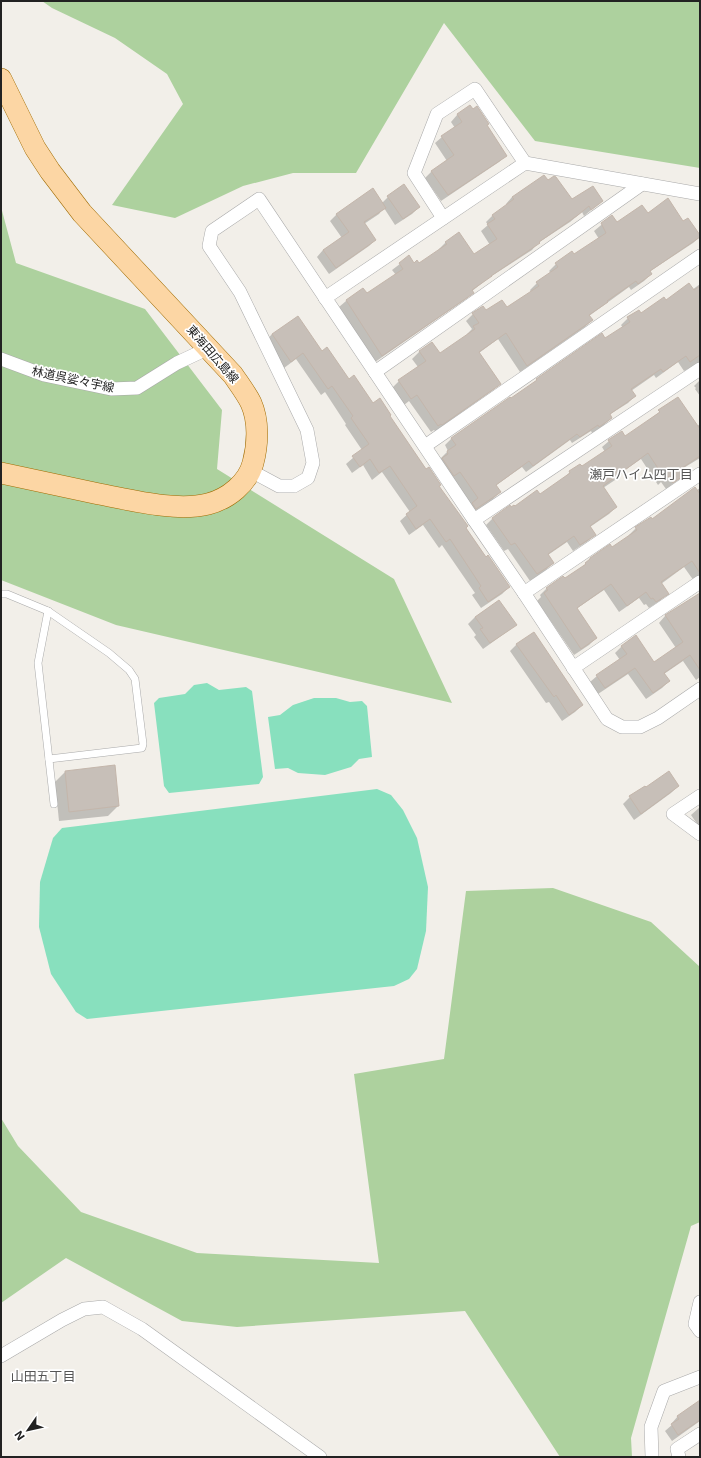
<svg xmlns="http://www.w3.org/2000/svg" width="701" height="1458" font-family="Inter,'Noto Sans JP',sans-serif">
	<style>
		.forest { fill: #add19e }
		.pitch { fill: #88e0be }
		.shadow { fill: #0003 }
		.building { fill: #c7bfb8; stroke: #c4b6ab }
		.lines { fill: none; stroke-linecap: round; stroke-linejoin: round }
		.lane-casing { stroke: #a9a9a9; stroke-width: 8 }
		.street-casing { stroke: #a9a9a9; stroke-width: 14 }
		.primary-casing { stroke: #a06b00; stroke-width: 22 }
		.lane { stroke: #fff; stroke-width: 7 }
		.street { stroke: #fff; stroke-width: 13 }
		.primary { stroke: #fcd6a4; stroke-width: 21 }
		.labels { text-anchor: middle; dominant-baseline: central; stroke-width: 3.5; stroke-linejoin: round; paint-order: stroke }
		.street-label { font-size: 12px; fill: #222; stroke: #fff }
		.neighbourhood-label { font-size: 13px; fill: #555; stroke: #fff }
	</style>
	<rect width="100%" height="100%" fill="#f2efe9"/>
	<g class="forest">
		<polygon points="42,1 700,1 700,168 535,141 444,23 356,173 293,173 243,186 175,218 112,205 183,104 167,74 115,38 52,8"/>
		<polygon points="1,207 16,263 145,309 222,410 217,469 394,579 452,703 116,625 1,580"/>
		<polygon points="553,888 651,922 700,967 700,1222 691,1226 631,1438 632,1457 560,1457 465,1311 237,1327 182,1321 66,1258 1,1303 1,1118 18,1146 81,1212 197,1253 379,1263 354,1074 444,1059 466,891"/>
	</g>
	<g class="pitch">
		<polygon points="207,683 219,690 246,687 252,691 263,777 259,784 169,793 164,786 154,703 159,698 185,694 194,685"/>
		<polygon points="314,698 336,698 350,702 362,701 367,706 372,757 359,759 351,767 325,775 298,773 288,768 275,769 268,717 280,715 293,705"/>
		<polygon points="377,789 391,795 403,810 417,838 428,887 426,931 417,969 409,979 394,986 87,1019 76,1012 51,974 39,927 40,882 53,838 62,828"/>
	</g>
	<g class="shadow">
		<polygon points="470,107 486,125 506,155 499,162 441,201 425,178 432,171 447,161 435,143 442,137 455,128 451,122 457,115"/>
		<polygon points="548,181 572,201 602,201 584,216 582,212 570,222 538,243 532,250 487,279 471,292 472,293 466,299 375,362 339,307 346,301 363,289 367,294 396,275 392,270 409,257 414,264 419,265 440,250 439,249 446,242 474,255 490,245 481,231 488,225 486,222 493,215 507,206 506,204 512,197"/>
		<polygon points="388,197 419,207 412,214 395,225 384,208 379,214 364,224 375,240 369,246 329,274 317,257 323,250 342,238 330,221 337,214 382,203"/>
		<polygon points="647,214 683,223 700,237 693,243 649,272 651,274 644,281 631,290 629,287 589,316 592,320 585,327 520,372 498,339 479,353 500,383 493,390 435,431 434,430 431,432 409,401 404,405 392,388 399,381 418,367 412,359 419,352 432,343 440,355 468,335 467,334 472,329 466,321 473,314 507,308 531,292 530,290 537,283 551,273 549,271 556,264 574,256 599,239 594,231 612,216 617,223"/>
		<polygon points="700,284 700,372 692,367 684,371 678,362 656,378 654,375 631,391 635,396 628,403 609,415 611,418 604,425 592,433 591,431 572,443 570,440 526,472 522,467 495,486 500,492 493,499 469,515 440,459 448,451 445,445 451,439 511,399 531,385 537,380 605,340 623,328 621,325 628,318 641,314 666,301 692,290"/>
		<polygon points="272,334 321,353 373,404 389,416 438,487 486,558 509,587 502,594 481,608 472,595 475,593 442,545 439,548 423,525 409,535 400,521 410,512 382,472 372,480 363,465 352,473 346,464 362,450 345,425 346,424 325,392 321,395 296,359 284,368 266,341"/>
		<polygon points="700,380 700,396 695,389 696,388 694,386"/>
		<polygon points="678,398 697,426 700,424 700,458 682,469 685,474 678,480 666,489 661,482 658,485 641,459 625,470 618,478 603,488 616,507 609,514 590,527 595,534 588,541 573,551 567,542 548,555 553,563 546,570 530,581 508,549 504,551 486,525 493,518 511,508 540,495 564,478 570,472 582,468 605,452 602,447 609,441 625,438"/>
		<polygon points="700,488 700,585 694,581 684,567 661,584 667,593 661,600 649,608 646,604 644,605 639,598 619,612 604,590 576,609 596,638 589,645 574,655 537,601 541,597 540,595 547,588 565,580 581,569 590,559 612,549 630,536 629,535 636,528 651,520"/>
		<polygon points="700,594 700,677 696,680 683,661 664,674 669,681 662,688 646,699 628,674 598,694 590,682 597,676 620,660 615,653 622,646 654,663 676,648 659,623 665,616"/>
		<polygon points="499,601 515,625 508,631 483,649 474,637 476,635 468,624 475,617"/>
		<polygon points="517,644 582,705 575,712 562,721 549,702 546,703 510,651"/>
		<polygon points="114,766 118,806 108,816 59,821 55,782 65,772"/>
		<polygon points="678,786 671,793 634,820 623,804 630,797 644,787"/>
		<polygon points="700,807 700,828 691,815"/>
		<polygon points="700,1408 700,1421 672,1441 665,1431 673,1424 672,1423 678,1416"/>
	</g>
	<g class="building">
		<polygon points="470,105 473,109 477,106 489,124 487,125 507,156 448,195 431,171 454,155 441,136 462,122 457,114"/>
		<polygon points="544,175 548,180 554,176 556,177 572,199 593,186 603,201 591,210 589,206 578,215 539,242 540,243 491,276 492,276 472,290 474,293 382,356 346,300 363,288 367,293 403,269 399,263 409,255 414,263 417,260 419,263 447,244 445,242 459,232 474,254 497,239 487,224 495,219 492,215 514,199 512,197"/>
		<polygon points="404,184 420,207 403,219 387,196"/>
		<polygon points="373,188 386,208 364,222 376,240 336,268 323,250 349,232 336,214"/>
		<polygon points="668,198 683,221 688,218 700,235 700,237 650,271 652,274 638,284 636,281 607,301 608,302 589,315 593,320 527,366 506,333 479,352 501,384 442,425 441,424 438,426 417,395 411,399 398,380 426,361 419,351 432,342 440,353 475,329 473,326 479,323 472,313 483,306 486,310 502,300 507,307 539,286 536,282 558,267 555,263 572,251 574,254 606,233 601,223 612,215 617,222 642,205 648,213"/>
		<polygon points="689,283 694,290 700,286 700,355 690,362 686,356 663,372 661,369 631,389 636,396 610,414 612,418 599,427 598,425 580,437 577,434 533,466 529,461 496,485 501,492 476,509 472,503 478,498 460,472 454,476 442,458 448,454 447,451 456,445 451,438 510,397 511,398 537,380 536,379 602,333 605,338 630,322 627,317 639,310 641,313 664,297 666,300"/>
		<polygon points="298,316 322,351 327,347 349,379 354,375 373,403 380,398 391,415 390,416 426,469 429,467 441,485 439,486 468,526 466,528 486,557 488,555 510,587 488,602 479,588 481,586 450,539 446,542 430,519 416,529 406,514 417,506 390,466 379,473 370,459 360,467 352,456 369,444 351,418 353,416 332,386 328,389 303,353 291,362 272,334"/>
		<polygon points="678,397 700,429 700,456 682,468 686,474 673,483 668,476 665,479 648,453 603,486 617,507 590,526 596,535 580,545 574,536 548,554 554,563 537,574 515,543 511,545 492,518 510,505 511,507 514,505 515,506 537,490 540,494 570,473 569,471 580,464 582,466 612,446 608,440 622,431 625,436 660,412 658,410"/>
		<polygon points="695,487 700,494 700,573 692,561 661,582 669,594 656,602 653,598 651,599 646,592 627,606 611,584 577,608 597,638 581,649 544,593 548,590 546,588 563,576 565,578 586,564 585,563 590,559 590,558 610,544 612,547 637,530 635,527 651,517 652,519"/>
		<polygon points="700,593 700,670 690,655 664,673 670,681 653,693 635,668 605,688 596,675 627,654 621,646 636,635 654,662 683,642 665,615"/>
		<polygon points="499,600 517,625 490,643 480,629 483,628 475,617"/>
		<polygon points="534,632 583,705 569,715 556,695 554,697 516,644"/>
		<polygon points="115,765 119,806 69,812 65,771"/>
		<polygon points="669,771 679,786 641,814 629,796 645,786 646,787"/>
		<polygon points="700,1400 700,1420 678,1435 671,1424 679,1419 677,1416"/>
	</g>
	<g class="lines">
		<g class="lane-casing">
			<g id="lane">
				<polyline points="1,594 7,594 48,611 109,653 129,670 135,679 143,744 142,748 49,759"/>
				<polyline points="48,611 38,663 54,804"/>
			</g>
		</g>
		<g class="street-casing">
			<g id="street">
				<polyline points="443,218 414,173 437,114 475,89 525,163"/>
				<polyline points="325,298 525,163 700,194"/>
				<polyline points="1,359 44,375 111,389 137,388 177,363 209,348"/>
				<polyline points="375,372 642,184"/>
				<polyline points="425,446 700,256"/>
				<polyline points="251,471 279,486 294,486 308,478 313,463 307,430 240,292 209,246 212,231 259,199 474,520 524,593 607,719 622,727 640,727 658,718 700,689"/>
				<polyline points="474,520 700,369"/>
				<polyline points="524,593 700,474"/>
				<polyline points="573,668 700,582"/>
				<polyline points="700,796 673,814 700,834"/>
				<polyline points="700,1302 695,1324 700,1331"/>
				<polyline points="1,1356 62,1320 84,1309 103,1307 142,1329 320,1457"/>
				<polyline points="652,1457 651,1427 664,1391 700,1377"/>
				<polyline points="679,1457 677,1449 700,1434"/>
			</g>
		</g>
		<g class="primary-casing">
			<path id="primary" d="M1,79l34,69 15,23 32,42 151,162c6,9 13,18 18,28 8,18 7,41 2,60 -5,20 -25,36 -45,41 -32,8 -77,-4 -109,-10 -32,-7 -65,-14 -98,-21"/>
		</g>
		<use href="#lane" class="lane"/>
		<use href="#street" class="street"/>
		<use href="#primary" class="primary"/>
	</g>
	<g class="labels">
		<g class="street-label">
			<text transform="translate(213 354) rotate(49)">東海田広島線</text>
			<text transform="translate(73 379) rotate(12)">林道呉娑々宇線</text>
		</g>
		<g class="neighbourhood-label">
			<text x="641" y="474">瀬戸ハイム四丁目</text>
			<text x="43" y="1376">山田五丁目</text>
		</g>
	</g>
	<rect width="701" height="1458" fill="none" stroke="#222222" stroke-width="4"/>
	<g transform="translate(28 1430) rotate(236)" stroke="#ffffff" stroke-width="3" paint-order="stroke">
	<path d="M0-3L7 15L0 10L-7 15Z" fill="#222222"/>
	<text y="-6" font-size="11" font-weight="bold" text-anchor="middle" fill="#222222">N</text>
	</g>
</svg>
